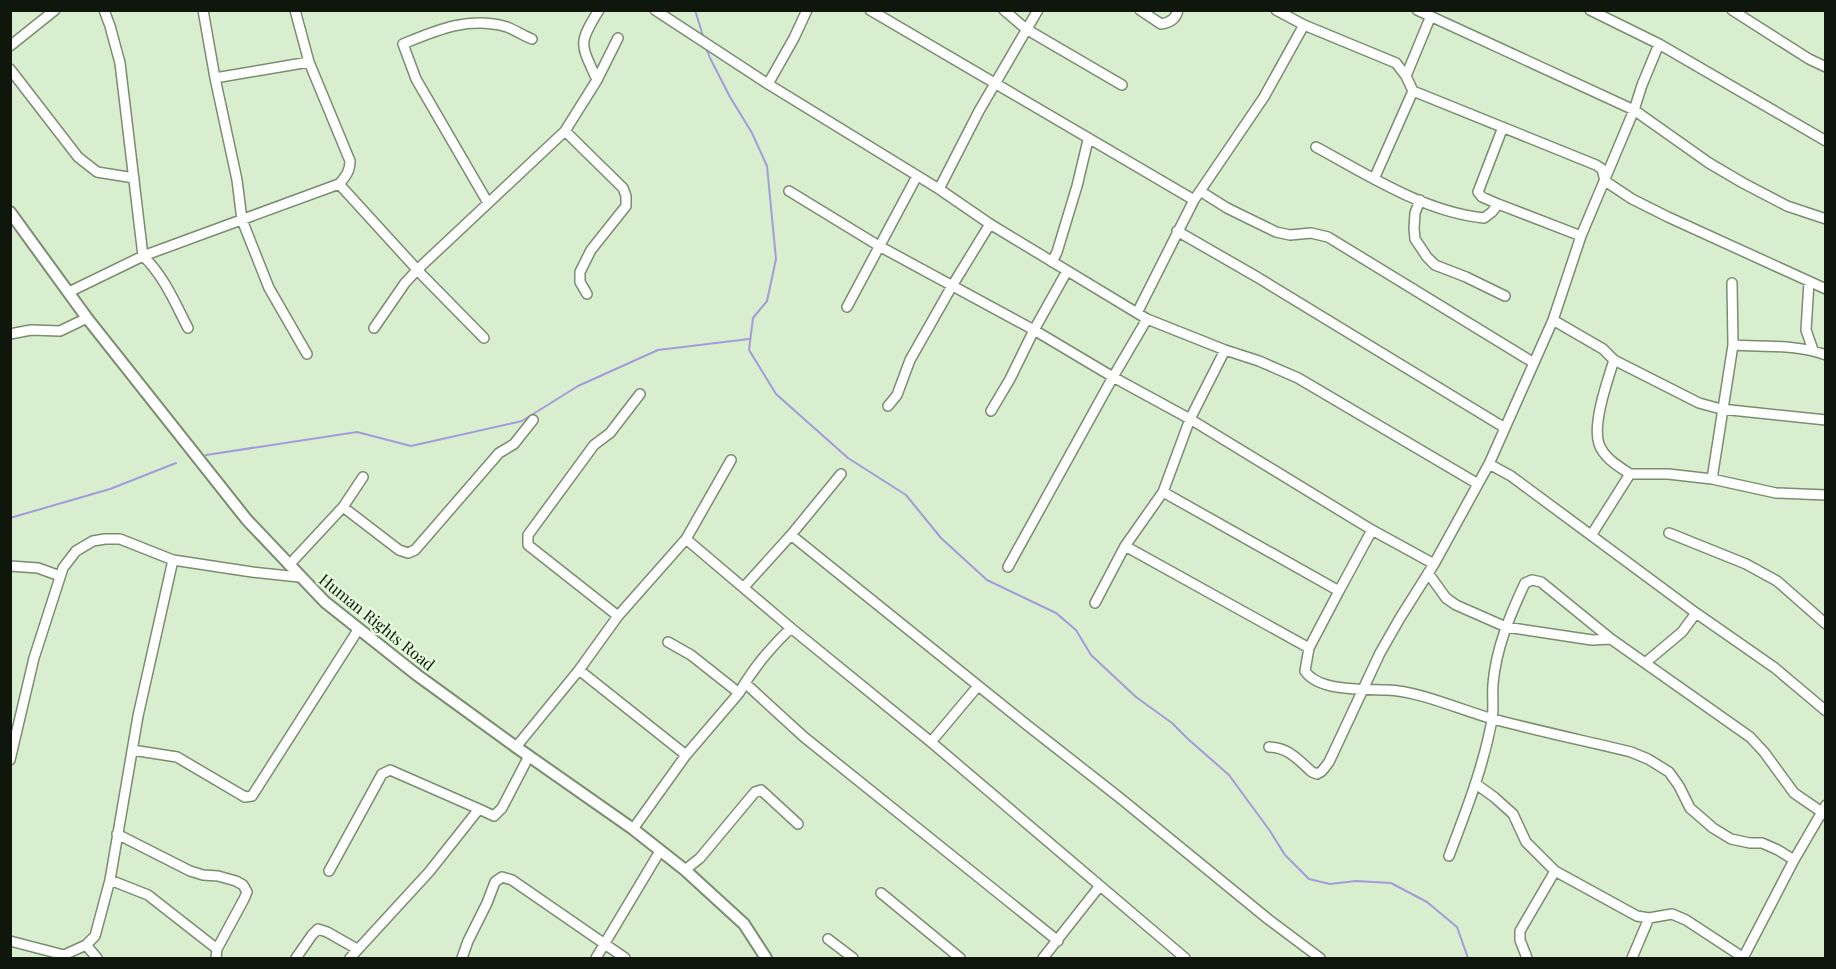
<svg xmlns="http://www.w3.org/2000/svg" width="1836" height="969" viewBox="0 0 1836 969" font-family="'Playfair Display',serif">
<rect width="100%" height="100%" fill="#d8eece"/>
<g fill="none" stroke-linecap="round" stroke-linejoin="round">
<path stroke="#a59bda" stroke-width="2" d="M695 10 703 36
M706 48 710 58 730 97 752 133 767 166 776 259 767 301 753 318 749 350 776 394 848 458 906 495 941 538 987 580 1056 613 1076 630 1091 655 1136 697 1172 723 1188 739 1229 775 1270 831 1285 855 1309 879 1330 884 1356 881 1391 883 1427 902 1457 927 1468 958
M206 455 357 432 411 446 522 421 578 386 658 350 749 339
M10 518 110 489 176 463"/>
<defs>
<path id="minor" d="M104 10 110 26 120 63 143 256C164 276 175 303 188 328
M203 10 215 78 237 180 242 220 269 288 307 354
M655 10 768 84 939 189 990 224 1147 319 1225 350 1259 361 1298 378 1478 484
M870 10 1194 200
M1004 10 1026 29 1122 85
M1140 10 1161 24C1169 23 1176 19 1178 10
M1276 10 1304 25 1396 63 1406 76 1413 91 1596 165 1602 169 1605 181 1632 199 1668 217 1826 289
M1417 10 1634 110 1709 163 1743 183 1787 206 1826 219
M1590 10 1659 44 1826 141
M1732 10 1809 59 1826 67
M10 46 55 10
M10 69 78 157 97 172 134 178
M1406 76 1430 18
M215 78 309 62
M597 80C581 44 577 45 599 10
M768 84 794 38 807 10
M1503 127 1478 192 1482 197 1498 204 1581 236
M565 131 623 188 626 196V206L591 250 580 272V282L587 294
M1316 147C1368 175 1424 212 1484 218L1492 212 1498 204
M1374 179 1413 91
M339 184 423 276 484 338
M939 189 979 111 1038 10
M789 191 879 246 1034 330 1113 377 1190 419 1372 530 1434 564
M1200 191 1227 208 1276 232 1290 235 1311 233 1328 237 1534 363
M1420 200 1415 213 1414 228 1415 239 1427 257 1435 265 1466 277 1505 296
M488 203 416 79 403 44C437 30 468 16 507 27 515 30 524 36 532 39
M1177 231 1257 277 1505 428
M1052 262 1057 252 1077 186 1088 140
M1809 282 1806 330 1813 350
M69 292 143 256 339 184C346 176 350 171 350 161L309 62 295 10
M847 307 917 176
M1137 313 1194 200 1264 97 1304 25
M1553 320 1603 349 1614 360 1699 403 1721 409 1826 420
M374 328 405 283 418 269 565 131 597 80 618 38
M10 334 31 330 60 331 87 318
M1733 345C1763 347 1797 344 1826 355
M1614 360C1608 379 1592 424 1599 444 1604 458 1618 466 1630 474
M888 406 897 395 910 360 952 286 990 224
M991 411 1010 379 1034 330 1067 271
M1489 464 1511 476 1696 613 1775 668 1826 711
M1712 479 1733 345 1732 283
M1163 492 1339 591 1372 530
M343 507 399 550 408 553 415 550 499 453 514 444 533 420
M1669 533 1746 564 1777 581 1826 624
M1592 534 1630 474H1668L1712 479 1776 493 1826 495
M791 535 1027 725 1120 798 1268 919 1320 958
M686 539 791 628 931 742 1185 958
M1125 546 1309 648 1339 591
M289 565 343 507 363 477
M10 566 38 568 60 576
M1008 567 1113 377 1147 319
M1428 573 1446 598 1456 605 1506 627 1592 640 1611 639
M744 587 791 535 841 474
M1095 603 1125 546 1163 492 1190 419 1225 350
M618 616 528 545V535L594 445 610 433 640 394
M668 642 691 655 739 693
M1309 648 1305 671C1319 692 1364 689 1387 690 1419 691 1461 710 1493 719 1539 731 1585 741 1631 752L1648 759 1669 772 1679 786 1690 808 1713 828 1731 839 1750 843H1762L1778 850 1794 860
M1645 663 1682 632 1696 613
M579 670 686 755
M745 683 804 737 1058 941
M931 742 978 686
M516 747 579 670 618 616 686 539 731 460
M1269 747C1290 748 1298 760 1312 772L1317 774 1322 771 1329 762 1380 653 1400 618 1434 564 1489 464 1553 320 1581 236 1634 110 1642 85 1659 44
M132 750 177 757 245 797 252 796 358 630
M10 760 34 658 63 568 76 551 93 541 105 539H120L173 560 252 572 299 577
M1476 784 1494 797 1513 814 1526 842 1555 871 1637 916 1649 918 1672 914 1686 920 1744 958
M633 829 686 755 739 693C752 670 771 647 791 628
M117 834 190 871 203 875 218 876 236 881 243 885 247 892 244 899 217 949
M1449 856C1466 811 1483 768 1492 720 1494 709 1492 696 1493 684 1496 648 1510 615 1525 583L1532 580 1541 582 1611 639 1750 737 1764 752 1794 793 1826 815
M685 870 700 858 755 792 761 790 798 824
M329 871 382 774 390 770 479 809
M110 880 148 895 217 949 216 958
M881 893 960 958
M828 939 853 958
M10 941 64 955 86 945 95 936 110 880 138 716 173 560
M86 945 97 958
M296 958 312 935 318 929 327 932 357 949
M350 958 429 872 479 809 494 816 502 808 529 756
M462 958 468 941 487 903 495 882 502 877 512 880 625 958
M596 958 660 851
M1043 958 1099 887
M1527 958 1520 940V931L1555 871
M1632 958 1649 918
M1743 958 1794 860 1826 805"/>
<path id="tertiary" d="M10 212 87 318 247 520 325 602 417 675 516 747 633 829 685 870 744 924 766 958"/>
</defs>
<use href="#minor" stroke="#798d70" stroke-width="12"/>
<use href="#tertiary" stroke="#798d70" stroke-width="14"/>
<use href="#minor" stroke="#fff" stroke-width="9"/>
<use href="#tertiary" stroke="#fff" stroke-width="10"/>
</g>
<g text-anchor="middle" stroke-width="5" stroke-linejoin="round" paint-order="stroke">
<g font-size="16" fill="#0f160b" stroke="#e5fbdb">
<text transform="translate(377 622) rotate(39)" y="6">Human Rights Road</text>
</g>
</g>
<rect width="1836" height="969" fill="none" stroke="#0f160b" stroke-width="24"/>
</svg>
